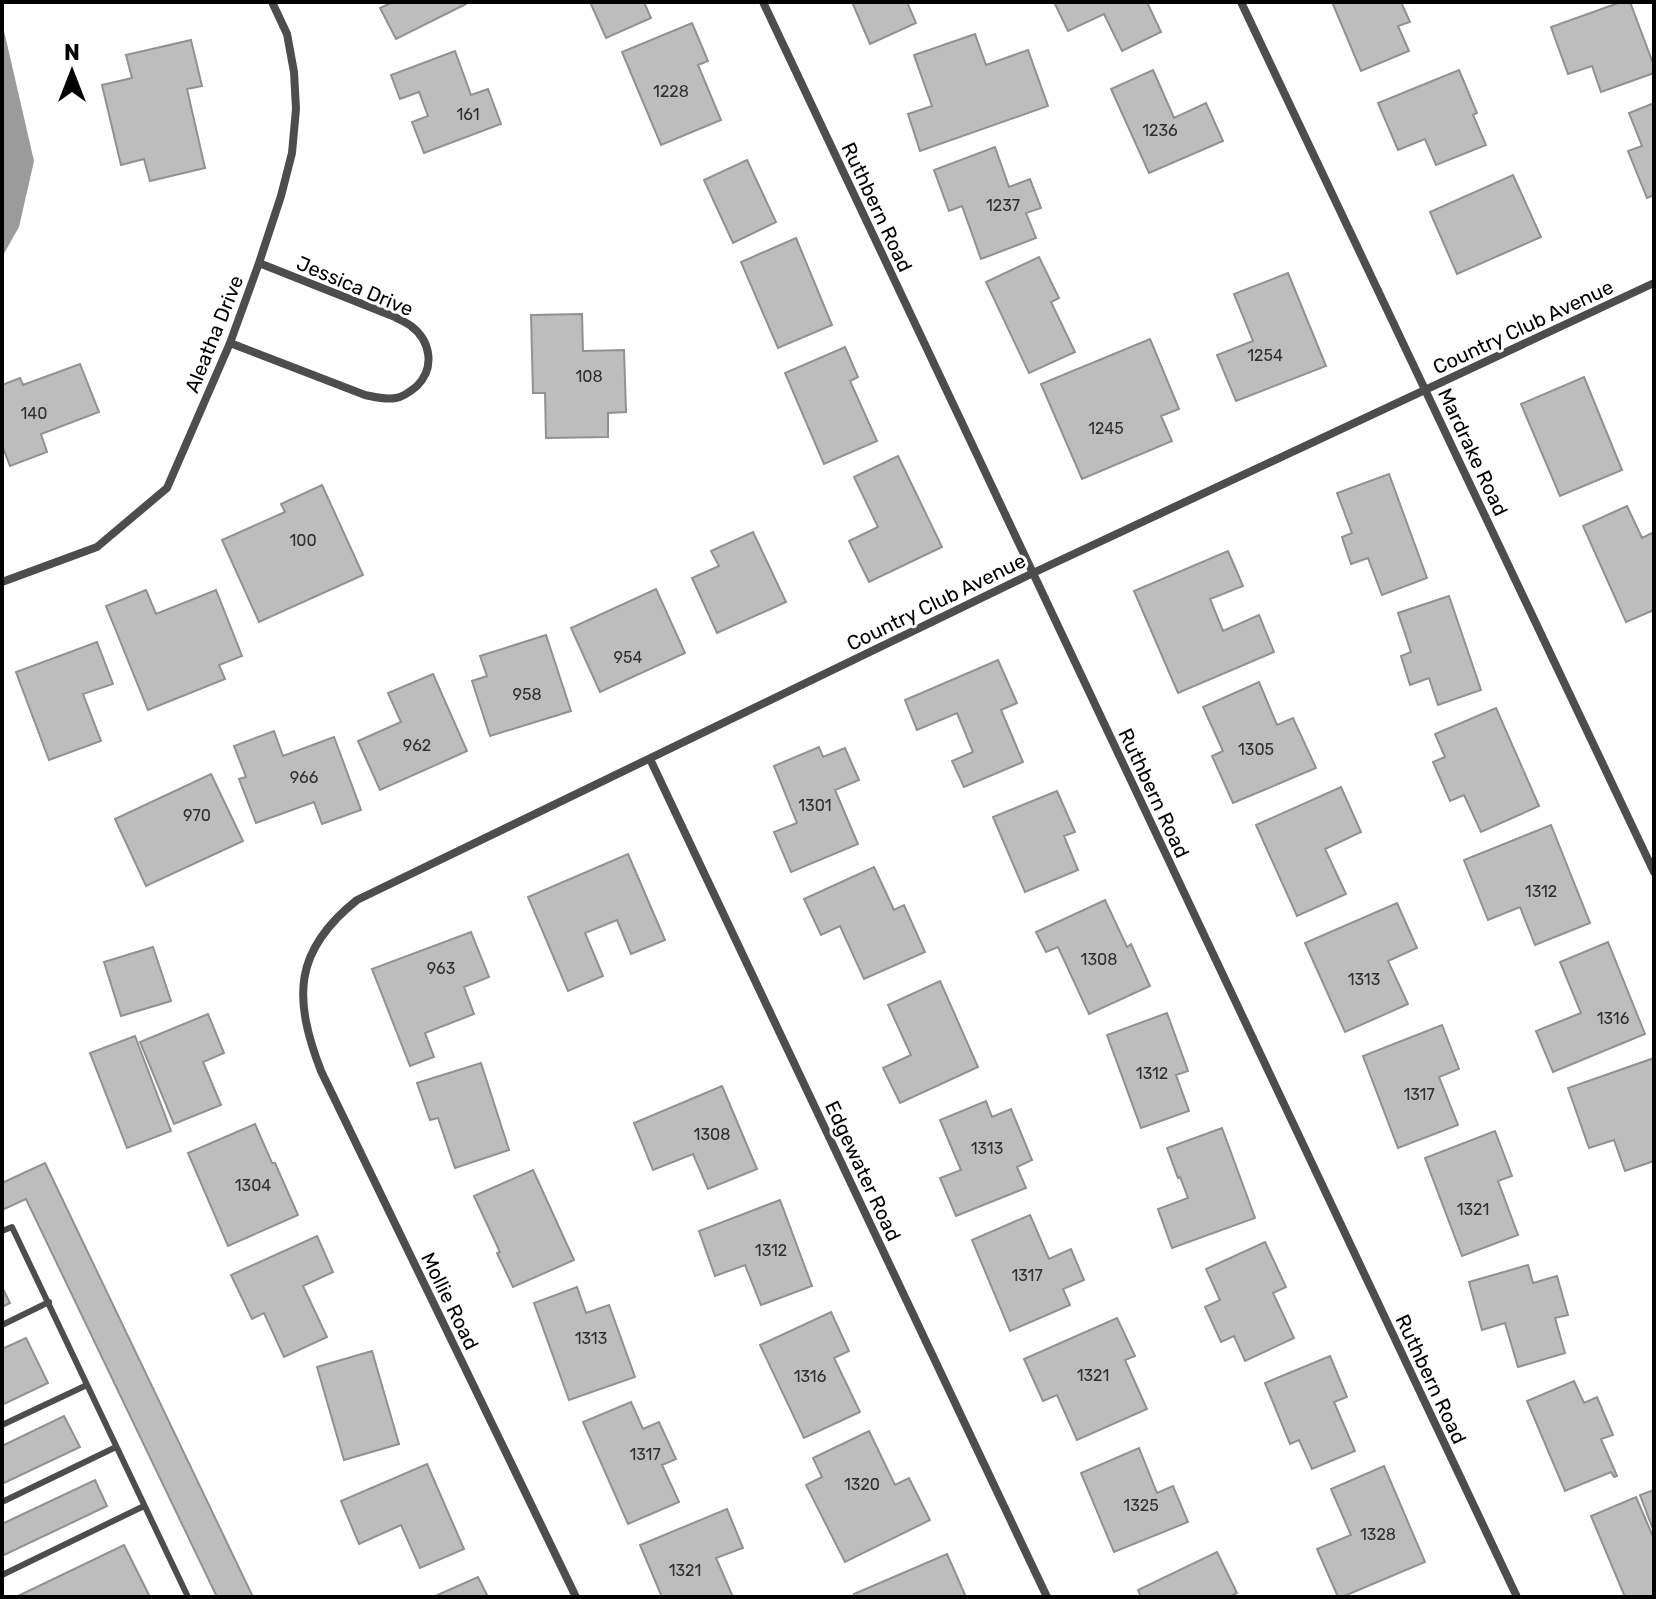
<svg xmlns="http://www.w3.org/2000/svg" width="1656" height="1599" viewBox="0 0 1656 1599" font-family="Rubik,sans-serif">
<rect width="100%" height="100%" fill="#fff"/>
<path fill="#9b9b9b" d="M2 22 34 161 19 227 2 257Z"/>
<path fill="#bdbdbd" stroke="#919191" stroke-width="2" d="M393 2H465L466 4 396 39 380 8Z
M590 2H644L651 18 606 38Z
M852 2H907L916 23 870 44Z
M1054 2H1147L1161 32 1122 51 1104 14 1068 31Z
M1332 2H1401L1410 22 1398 26 1409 51 1361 71Z
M1621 2H1630L1654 66V73L1601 92 1592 66 1568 74 1551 27Z
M692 23 708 61 698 65 721 120 661 145 622 52Z
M975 34 986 65 1028 50 1048 106 920 151 908 114 932 106 914 55Z
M191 40 202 86 187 89 205 168 150 181 144 159 121 165 102 85 132 78 126 55Z
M455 51 471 95 488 89 501 124 424 153 412 122 428 116 419 92 400 99 391 75Z
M1153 70 1174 118 1206 103 1223 141 1149 173 1111 89Z
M1459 70 1477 113 1473 115 1486 145 1436 165 1425 139 1398 150 1378 103Z
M1654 103V195L1647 198 1628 151 1642 146 1629 113Z
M995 147 1009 187 1030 179 1041 208 1026 213 1036 238 981 259 962 206 949 211 934 170Z
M747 160 776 222 733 243 704 180Z
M1513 175 1541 237 1457 274 1430 212Z
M796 238 832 325 778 348 741 262Z
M1039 257 1059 298 1051 302 1075 352 1029 373 986 282Z
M1288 273 1326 366 1236 401 1217 355 1253 341 1234 294Z
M582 314 583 351 624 350 626 412 608 413V437L546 438 545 393H533L531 315Z
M1150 339 1179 409 1161 416 1172 441 1082 479 1041 384Z
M845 347 858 377 850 381 877 441 824 464 785 373Z
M80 364 99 412 41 434 47 452 10 466 2 445V385L20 378 23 385Z
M1584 377 1622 470 1560 496 1521 404Z
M898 456 942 547 869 582 849 541 878 527 854 477Z
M1389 474 1427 578 1382 595 1368 558 1351 564 1342 537 1352 533 1337 493Z
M322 485 363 575 259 622 222 540 285 512 281 504Z
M1627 506 1642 538 1654 532V610L1626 622 1583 526Z
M753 532 786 602 717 633 692 578 719 566 711 551Z
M1228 551 1243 586 1210 599 1223 631 1259 615 1274 652 1178 693 1134 591Z
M656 589 685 653 600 692 571 628Z
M146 590 156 614 216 590 242 656 219 665 225 679 148 710 106 606Z
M1449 596 1481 690 1438 705 1429 678 1410 685 1401 656 1411 652 1398 613Z
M546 635 571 711 490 736 472 681 487 676 480 656Z
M97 642 113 684 83 694 101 741 49 760 16 672Z
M998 660 1017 703 1001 710 1023 762 964 787 952 761 973 752 957 713 917 730 905 700Z
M433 674 467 751 380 790 358 741 401 722 388 693Z
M1259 682 1277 725 1293 718 1316 768 1233 803 1212 756 1223 751 1203 707Z
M1496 708 1539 806 1481 832 1464 795 1450 801 1433 762 1445 757 1435 734Z
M274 731 283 756 334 737 361 810 322 824 314 802 256 823 239 779 246 777 234 746Z
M819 747 823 757 845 748 859 780 835 790 858 844 791 872 774 832 797 823 774 766Z
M211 774 243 841 146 886 115 819Z
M1341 787 1361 832 1325 849 1346 894 1297 916 1256 825Z
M1057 791 1075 832 1064 836 1078 870 1025 892 993 817Z
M1551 825 1590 923 1535 945 1520 907 1488 920 1464 860Z
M628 854 665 940 631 954 617 920 585 933 603 976 568 991 528 897Z
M874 867 894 910 904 905 925 952 864 979 840 926 821 935 804 899Z
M1105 900 1127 947 1131 944 1150 986 1089 1014 1058 947 1046 952 1036 932Z
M1397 903 1417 948 1388 961 1408 1004 1345 1032 1305 943Z
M471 932 489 977 464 987 474 1014 425 1033 434 1057 410 1066 372 969Z
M1608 942 1645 1034 1553 1072 1536 1031 1581 1013 1560 962Z
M153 947 171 1001 121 1016 104 962Z
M940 981 978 1067 900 1103 883 1068 911 1055 888 1005Z
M1167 1013 1188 1071 1176 1075 1189 1111 1141 1128 1107 1035Z
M208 1014 224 1053 203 1062 221 1105 174 1124 140 1042Z
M1442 1025 1459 1069 1439 1077 1458 1125 1398 1148 1363 1056Z
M135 1036 171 1131 127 1148 90 1053Z
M1654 1058V1161L1625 1171 1614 1140 1589 1148 1568 1088Z
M481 1063 509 1150 455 1168 438 1118 430 1120 417 1083Z
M722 1086 757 1169 708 1189 693 1154 653 1170 634 1123Z
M986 1101 992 1117 1011 1109 1032 1160 1017 1167 1026 1188 956 1216 940 1178 961 1170 940 1120Z
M255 1124 272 1163H275L298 1215 228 1246 188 1153Z
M1222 1128 1255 1218 1172 1248 1158 1209 1188 1198 1180 1177 1178 1178 1167 1148Z
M1495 1131 1512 1176 1498 1181 1518 1235 1462 1256 1425 1158Z
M45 1163 253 1597H217L26 1199 2 1210V1183Z
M533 1170 574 1260 513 1287 497 1253 500 1252 474 1196Z
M780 1200 812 1286 761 1305 745 1265 715 1276 699 1231Z
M1030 1215 1049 1259 1071 1249 1084 1280 1063 1289 1070 1305 1010 1331 972 1240Z
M317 1236 333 1272 303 1286 327 1337 284 1357 264 1313 252 1319 231 1275Z
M1265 1242 1286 1287 1273 1293 1294 1338 1245 1361 1234 1336 1221 1342 1205 1307 1220 1300 1206 1269Z
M1528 1265 1533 1283 1557 1276 1568 1315 1555 1318 1565 1353 1518 1367 1505 1323 1482 1330 1469 1282Z
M2 1287 10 1303 2 1307Z
M577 1287 586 1313 609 1305 635 1377 569 1400 534 1303Z
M831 1312 849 1351 834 1358 860 1412 804 1438 760 1345Z
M1117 1318 1135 1356 1125 1360 1147 1409 1077 1440 1057 1395 1043 1401 1024 1359Z
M26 1338 48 1383 2 1405V1349Z
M372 1351 399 1444 344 1460 317 1367Z
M1330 1356 1347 1397 1334 1402 1355 1451 1312 1469 1299 1440 1290 1444 1265 1383Z
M1574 1381 1584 1403 1597 1397 1613 1435 1601 1439 1617 1476 1614 1477 1611 1472 1565 1491 1527 1401Z
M631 1402 643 1429 659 1422 676 1459 662 1465 679 1502 628 1524 583 1422Z
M64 1416 80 1447 2 1484V1446Z
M869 1431 895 1485 909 1478 930 1520 845 1562 806 1485 822 1477 813 1458Z
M1139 1448 1157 1493 1173 1486 1188 1522 1114 1552 1081 1473Z
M427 1464 464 1549 420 1568 401 1525 359 1544 341 1501Z
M1384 1466 1425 1562 1342 1597H1338L1317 1549 1351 1535 1331 1489Z
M95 1480 107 1506 2 1556V1524Z
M1654 1490V1532L1640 1495Z
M1636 1497 1654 1539V1597H1625L1591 1516Z
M727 1509 743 1548 716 1558 733 1597H662L640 1545Z
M124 1545 150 1597H16Z
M1217 1552 1237 1593 1229 1597H1141L1138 1590Z
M947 1554 966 1597H856L854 1594Z
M478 1577 488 1597H433Z"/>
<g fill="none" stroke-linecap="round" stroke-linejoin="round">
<path stroke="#4d4d4d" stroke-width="6" d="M2 1231 12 1227 188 1597
M2 1325 49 1302
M2 1425 87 1385
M2 1502 116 1447
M2 1575 144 1506"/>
<path stroke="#4d4d4d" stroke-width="8" d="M763 2 1517 1597
M1241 2 1654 872
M230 343 365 395C375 397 385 400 396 398 403 397 411 391 417 386 435 368 431 341 411 326 406 322 400 320 395 317L259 263
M2 582 97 547 167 488 230 343 259 263 281 196 292 153 296 109 294 72 287 34 272 2
M650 759 1047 1597
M576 1597 321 1071C293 998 293 951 357 900L1033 573 1654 283"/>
</g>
<g text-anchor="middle" stroke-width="6" stroke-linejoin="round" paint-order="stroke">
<g font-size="16" fill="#2f2f2f">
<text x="671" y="97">1228</text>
<text x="468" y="120">161</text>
<text x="1160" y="136">1236</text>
<text x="1003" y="211">1237</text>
<text x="1265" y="361">1254</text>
<text x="589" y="382">108</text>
<text x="34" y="419">140</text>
<text x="1106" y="434">1245</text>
<text x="303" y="546">100</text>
<text x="628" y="663">954</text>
<text x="527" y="700">958</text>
<text x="417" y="751">962</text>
<text x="1256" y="755">1305</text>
<text x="304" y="783">966</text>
<text x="815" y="811">1301</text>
<text x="197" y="821">970</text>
<text x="1541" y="897">1312</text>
<text x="1099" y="965">1308</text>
<text x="441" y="974">963</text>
<text x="1364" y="985">1313</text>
<text x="1613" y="1024">1316</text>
<text x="1152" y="1079">1312</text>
<text x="1419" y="1100">1317</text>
<text x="712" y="1140">1308</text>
<text x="987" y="1154">1313</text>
<text x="253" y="1191">1304</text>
<text x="1473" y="1215">1321</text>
<text x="771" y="1256">1312</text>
<text x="1027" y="1281">1317</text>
<text x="591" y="1344">1313</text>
<text x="1093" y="1381">1321</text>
<text x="810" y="1382">1316</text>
<text x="645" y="1460">1317</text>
<text x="862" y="1490">1320</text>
<text x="1141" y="1511">1325</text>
<text x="1378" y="1540">1328</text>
<text x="685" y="1576">1321</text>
</g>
<g font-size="20" fill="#000" stroke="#fff">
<text transform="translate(877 207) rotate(65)" y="7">Ruthbern Road</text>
<text transform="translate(355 286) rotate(23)" y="7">Jessica Drive</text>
<text transform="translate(1523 327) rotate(-25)" y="7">Country Club Avenue</text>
<text transform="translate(214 334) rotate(-68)" y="7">Aleatha Drive</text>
<text transform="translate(1473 452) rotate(65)" y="7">Mardrake Road</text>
<text transform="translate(936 602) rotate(-26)" y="7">Country Club Avenue</text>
<text transform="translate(1154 793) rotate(65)" y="7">Ruthbern Road</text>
<text transform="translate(863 1171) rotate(65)" y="7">Edgewater Road</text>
<text transform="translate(450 1301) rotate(64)" y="7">Mollie Road</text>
<text transform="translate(1431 1379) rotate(65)" y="7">Ruthbern Road</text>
</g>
</g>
<rect width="1656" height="1599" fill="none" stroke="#000000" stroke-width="8"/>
<g transform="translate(72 72)" stroke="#ffffff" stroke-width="6" paint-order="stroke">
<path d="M0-6L14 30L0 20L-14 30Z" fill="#000000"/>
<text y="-12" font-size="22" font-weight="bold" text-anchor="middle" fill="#000000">N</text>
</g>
</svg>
